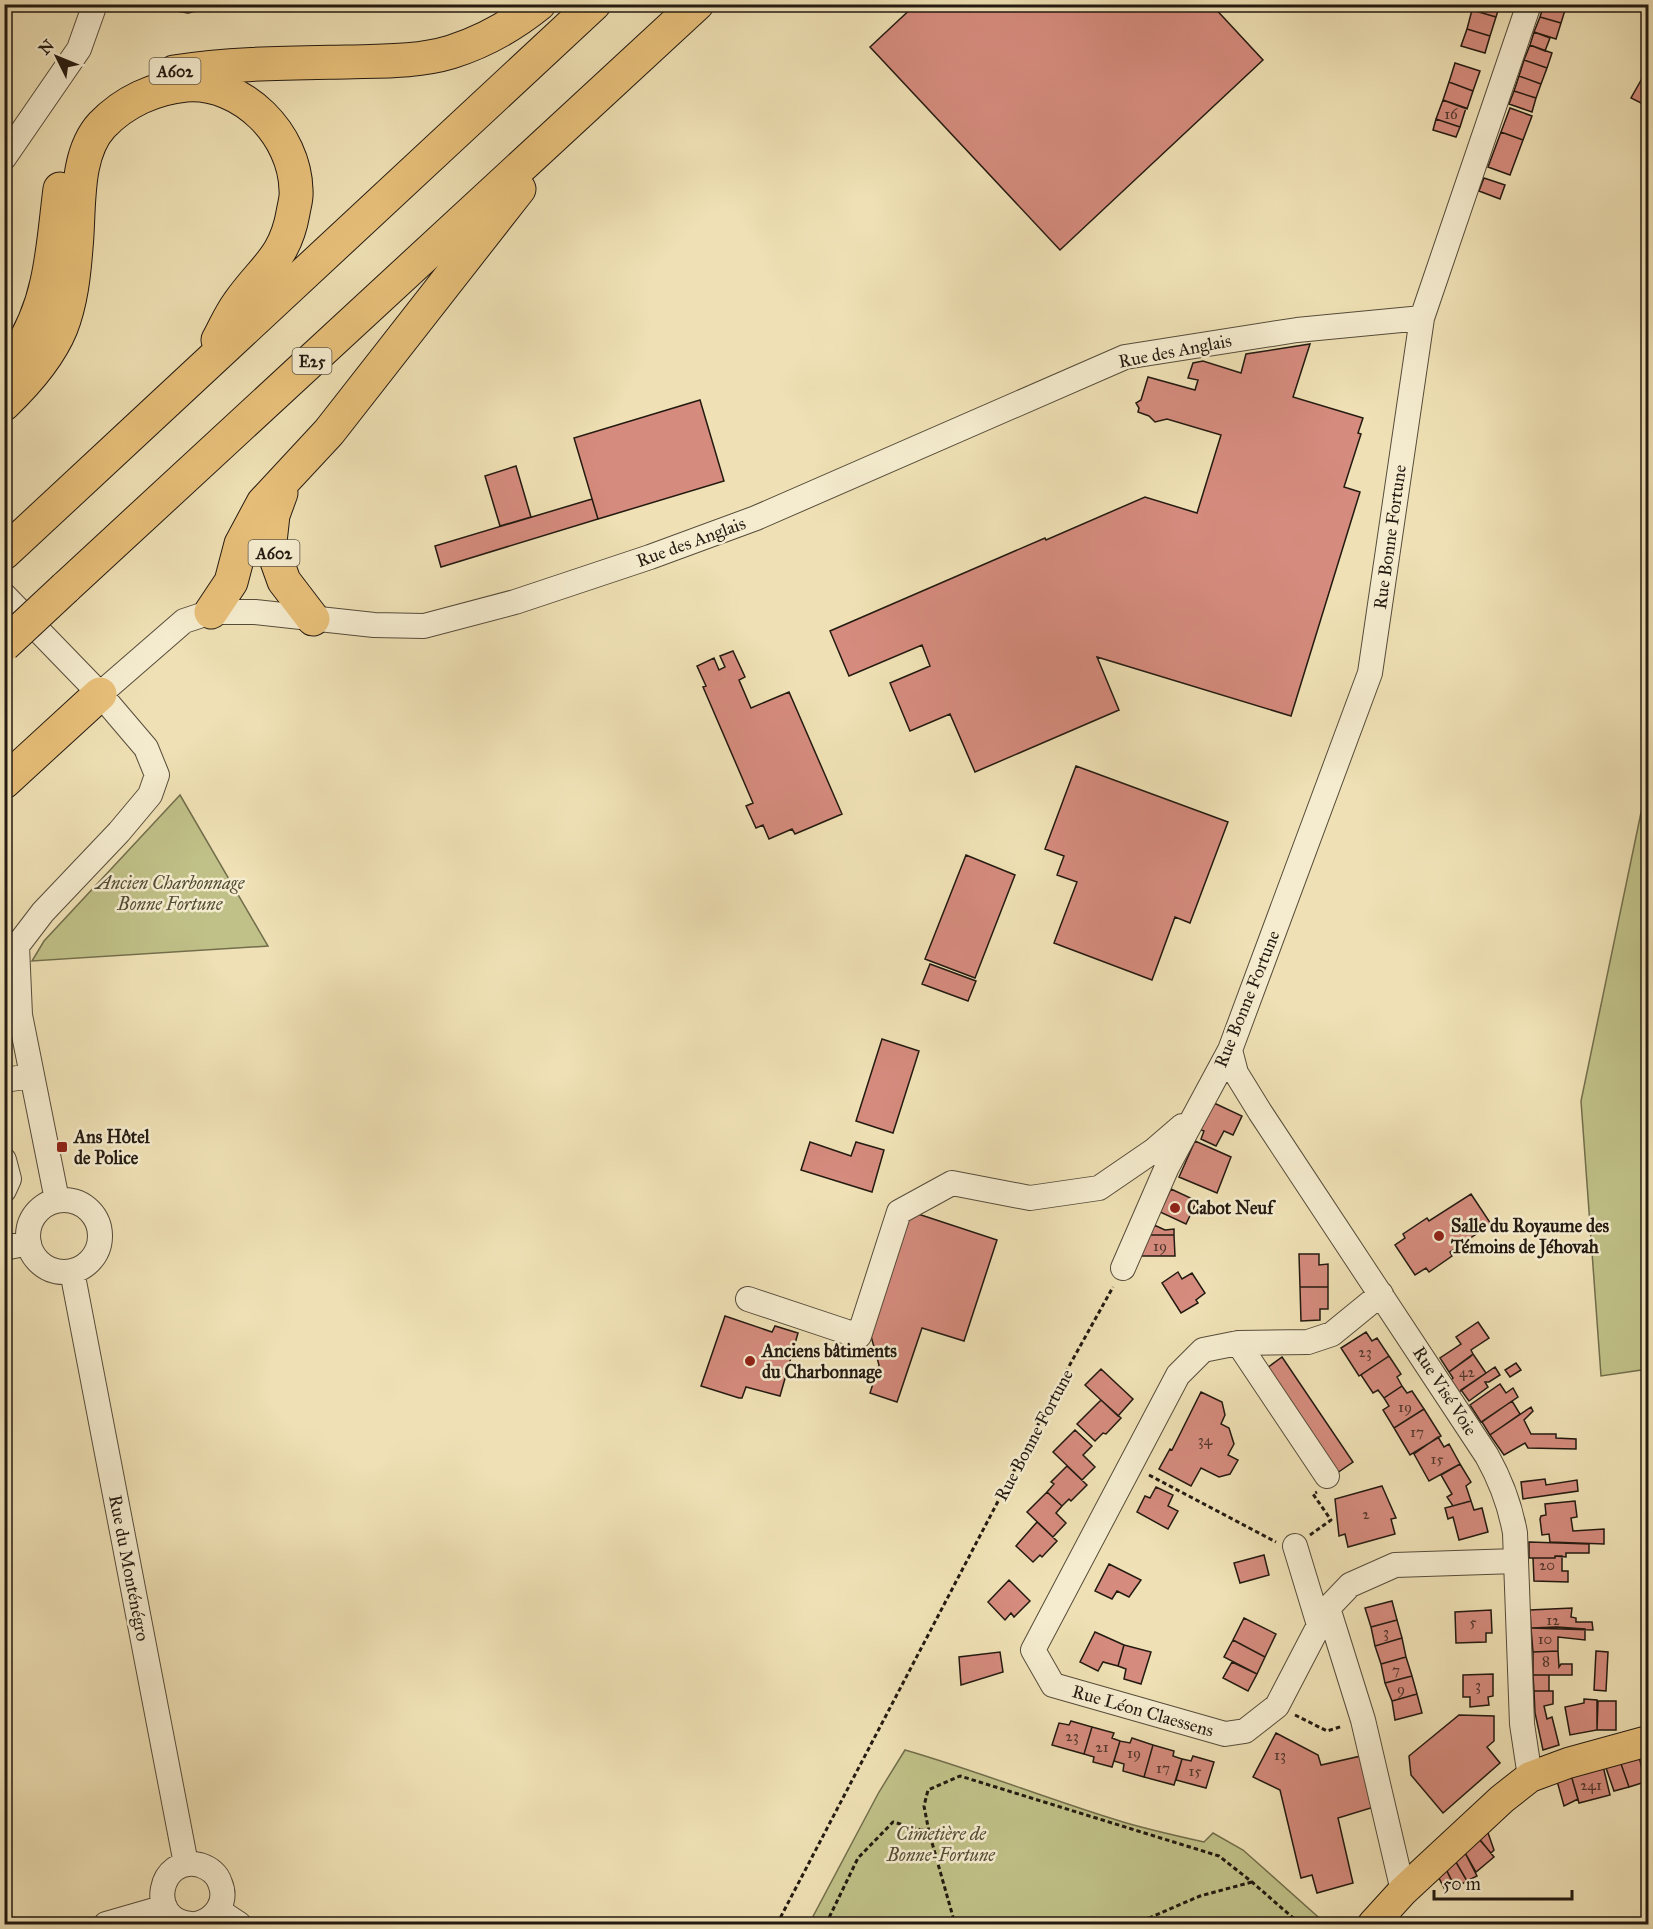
<svg xmlns="http://www.w3.org/2000/svg" width="1653" height="1929" viewBox="0 0 1653 1929" font-family="'IM FELL Great Primer',serif">
<rect width="100%" height="100%" fill="#efe1b5"/>
<filter id="stains"><feTurbulence type="fractalNoise" baseFrequency=".00333" numOctaves="4"/><feColorMatrix values="0 0 0 0 .2 0 0 0 0 .09 0 0 0 0 .02 0 0 0 .5 -.17"/></filter>
<radialGradient id="worn" r=".72"><stop offset=".6" stop-color="#630" stop-opacity="0"/><stop offset="1" stop-color="#630" stop-opacity=".3"/></radialGradient>
<path fill="#c0c188" stroke="#726e4c" stroke-width="1.5" d="M1648 779V1369L1601 1376 1581 1101Z
M180 795 268 946 32 961 44 941Z
M905 1750C978 1771 1050 1800 1123 1822 1150 1830 1177 1836 1204 1842L1213 1833 1243 1850 1326 1924H809L879 1792Z"/>
<path fill="#d58b7d" stroke="#231a11" stroke-width="1.5" d="M135 4H226L188 13Z
M916 4H1211L1263 60 1060 250 870 47Z
M1474 4H1500L1496 17 1472 10Z
M1544 4H1560L1566 7 1561 23 1540 17Z
M1472 10 1496 17 1490 36 1467 29Z
M1540 17 1561 23 1556 39 1534 32Z
M1467 29 1490 36 1485 53 1461 46Z
M1534 32 1550 38 1545 51 1530 45Z
M1530 45 1552 53 1547 68 1524 60Z
M1524 60 1547 68 1541 84 1519 76Z
M1455 63 1480 71 1473 91 1449 82Z
M1648 68V98L1645 105 1631 98Z
M1519 76 1541 84 1536 98 1514 91Z
M1449 82 1473 91 1467 109 1443 100Z
M1514 91 1536 98 1532 112 1509 104Z
M1443 100 1466 108 1460 127 1436 119Z
M1510 108 1532 116 1523 140 1501 132Z
M1436 119 1460 127 1456 137 1433 130Z
M1501 132 1523 140 1510 175 1488 167Z
M1484 178 1505 185 1500 199 1479 191Z
M1310 344 1293 397 1363 418 1358 433 1361 434 1344 487 1360 492 1291 716 1097 657 1119 710 975 772 950 714 910 731 890 683 930 666 922 645 849 676 830 631 1045 538 1046 540 1145 497 1197 513 1221 435 1167 419 1155 422 1149 416 1138 412 1139 408 1136 403 1141 400 1148 377 1195 390 1198 380 1188 378 1193 363 1203 361 1241 373 1246 354Z
M700 400 724 481 598 519 574 438Z
M516 466 531 517 500 526 485 476Z
M592 499 598 519 441 567 435 546Z
M733 651 745 677 739 680 751 708 789 692 842 814 795 834 792 829 769 839 763 825 756 828 746 806 753 803 703 687 706 686 697 666 714 658 719 670 725 667 720 656Z
M1076 766 1228 822 1190 923 1175 917 1152 980 1054 943 1077 882 1057 875 1064 856 1045 849Z
M966 855 1015 875 975 978 925 959Z
M930 964 976 981 968 1001 922 984Z
M882 1039 919 1051 893 1133 856 1121Z
M1214 1103 1242 1116 1233 1135 1224 1131 1216 1146 1201 1139 1204 1131 1198 1129Z
M1195 1141 1231 1157 1217 1193 1179 1177Z
M810 1142 851 1156 856 1142 884 1150 872 1192 801 1170Z
M1171 1189 1197 1201 1186 1224 1160 1212Z
M1471 1194 1491 1224 1450 1252 1452 1256 1429 1272 1426 1268 1415 1275 1395 1245 1405 1238 1403 1234 1427 1218 1429 1221Z
M912 1212 997 1240 964 1341 922 1328 897 1402 870 1393 879 1365 869 1329Z
M1154 1225 1165 1230 1174 1229V1235H1150Z
M1150 1235H1174L1175 1256H1141Z
M1299 1254H1319V1265L1328 1264V1287H1300Z
M1178 1272 1182 1279 1192 1273 1205 1293 1196 1300 1198 1303 1181 1313 1162 1283Z
M1300 1287H1328V1309H1320V1320L1301 1321Z
M725 1316 772 1332 775 1326 798 1333 780 1396 746 1387 742 1398H739L701 1386Z
M1478 1322 1489 1338 1471 1350 1473 1354 1470 1357 1449 1372 1440 1358 1461 1344 1456 1337Z
M1366 1332 1372 1341 1377 1338 1389 1356 1359 1376 1341 1348Z
M1473 1354 1486 1373 1459 1392 1451 1380 1453 1378 1449 1372Z
M1389 1356 1401 1374 1397 1377 1402 1386 1384 1398 1378 1390 1373 1393 1361 1375Z
M1282 1357 1353 1462 1337 1473 1267 1368Z
M1516 1363 1521 1370 1510 1377 1505 1370Z
M1495 1367 1500 1375 1489 1382H1485L1488 1387 1469 1401 1461 1390Z
M1101 1369 1133 1399 1118 1416 1085 1385Z
M1500 1384 1506 1393 1513 1388 1518 1397 1481 1422 1470 1405Z
M1402 1386 1407 1393 1412 1391 1424 1409 1394 1428 1383 1410 1389 1406 1384 1398Z
M1201 1392 1222 1402 1225 1415 1221 1424 1229 1428 1234 1444 1228 1455 1238 1460 1230 1474 1219 1477 1201 1468 1191 1486 1159 1469 1170 1449 1172 1450Z
M1101 1400 1121 1418 1106 1434 1103 1433 1095 1441 1077 1424Z
M1512 1401 1520 1414 1490 1435 1482 1422Z
M1531 1407 1533 1411 1524 1420 1531 1434H1556V1438L1576 1439V1449L1528 1448 1525 1443 1504 1455 1490 1435Z
M1424 1409 1441 1436 1410 1455 1394 1428Z
M1075 1430 1092 1446 1083 1455 1095 1467 1082 1480 1053 1452Z
M1438 1437 1444 1447 1449 1444 1460 1464 1429 1481 1414 1454Z
M1460 1464 1471 1482 1466 1486 1471 1501 1453 1506 1447 1497 1452 1494 1441 1475Z
M1067 1466 1087 1485 1071 1501 1069 1499 1062 1506 1047 1492 1054 1484 1051 1482Z
M1545 1479 1546 1485 1577 1480 1578 1491 1523 1499 1521 1482Z
M1382 1486 1396 1518 1391 1519 1395 1534 1348 1547 1345 1534 1339 1536 1335 1499Z
M1156 1487 1173 1495 1168 1506 1178 1511 1168 1529 1137 1512 1145 1496 1150 1498Z
M1047 1492 1062 1506 1056 1513 1066 1523 1053 1537 1027 1512Z
M1471 1501 1474 1510 1482 1508 1488 1532 1459 1540 1453 1517 1448 1519 1445 1508Z
M1575 1501 1577 1517 1571 1518 1573 1531 1604 1529V1544L1550 1542 1549 1534 1542 1535 1540 1519 1541 1516 1546 1515 1545 1504Z
M1037 1522 1057 1541 1042 1557 1040 1555 1033 1562 1016 1546Z
M1529 1542 1589 1544V1553H1566V1557L1555 1556V1558H1529Z
M1264 1555 1269 1575 1240 1583 1234 1563Z
M1555 1556H1562V1571H1568V1582L1534 1581 1533 1558H1555Z
M1109 1564 1141 1580 1129 1597 1117 1591 1112 1599 1095 1591Z
M1009 1580 1030 1601 1014 1617 1011 1613 1005 1620 988 1602Z
M1392 1601 1397 1620 1371 1627 1365 1608Z
M1572 1608 1571 1617 1576 1618V1622H1592L1593 1630 1531 1628 1530 1610Z
M1491 1610 1492 1633H1486V1642L1456 1643 1455 1612Z
M1244 1618 1276 1634 1265 1657 1233 1640Z
M1397 1620 1402 1638 1375 1646 1371 1627Z
M1557 1627 1585 1629V1640L1558 1637V1651L1533 1652 1531 1628Z
M1095 1632 1124 1645 1118 1666 1103 1662 1098 1671 1080 1662Z
M1402 1638 1406 1657 1381 1664 1375 1646Z
M1233 1640 1265 1657 1257 1674 1224 1657Z
M1124 1645 1151 1652 1141 1684 1124 1679 1126 1669 1118 1666Z
M1558 1651 1559 1667 1561 1664H1572V1675H1533V1652Z
M1596 1651 1608 1652 1606 1691 1594 1690Z
M1000 1652 1003 1672 961 1685 959 1657Z
M1406 1657 1412 1676 1385 1683 1381 1664Z
M1232 1662 1257 1674 1248 1691 1223 1678Z
M1493 1674V1696L1488 1697 1489 1705 1470 1707V1697H1463V1675Z
M1533 1675H1549V1691H1534Z
M1412 1676 1417 1694 1392 1701 1385 1683Z
M1643 1685H1648V1715Z
M1534 1691H1553V1704L1544 1706 1547 1719 1552 1717 1559 1745 1543 1750 1535 1713Z
M1417 1694 1422 1713 1395 1720 1392 1701Z
M1584 1699 1597 1700V1730L1570 1735 1565 1707 1584 1703Z
M1598 1701H1616V1730H1597Z
M1459 1715 1494 1716V1741L1487 1747 1500 1763 1443 1813 1411 1775 1409 1756Z
M1071 1721 1092 1727 1084 1754 1052 1745 1059 1723 1069 1725Z
M1092 1727 1114 1733 1112 1738 1120 1741 1112 1767 1093 1762 1094 1757 1084 1754Z
M1276 1733 1318 1755 1321 1765 1361 1756 1374 1807 1338 1818 1353 1883 1317 1893 1312 1875 1301 1878 1280 1790 1253 1777Z
M1132 1738 1153 1745 1144 1777 1123 1771 1124 1764 1114 1761 1120 1741 1130 1743Z
M1153 1745 1174 1751 1173 1756 1182 1759 1174 1785 1144 1777Z
M1193 1756 1214 1762 1206 1788 1176 1780 1182 1759 1191 1761Z
M1639 1756 1645 1782 1629 1787 1620 1761Z
M1620 1761 1629 1787 1614 1791 1605 1765Z
M1603 1766 1610 1795 1579 1803 1571 1775Z
M1571 1775 1578 1799 1564 1806 1557 1781Z
M1487 1830 1494 1850 1491 1853 1478 1838Z
M1477 1836 1494 1857 1476 1872 1463 1849Z
M1463 1849 1477 1876 1467 1881 1453 1857Z
M1453 1857 1467 1881 1455 1888 1444 1865Z
M1444 1865 1453 1883 1444 1888 1437 1874Z"/>
<g fill="none" stroke-linecap="round" stroke-linejoin="round">
<defs>
<path id="minor" d="M4 158 79 49 95 4
M4 595 100 694 146 748 157 775 150 795 119 832 43 912 17 946 20 1015 57 1200
M100 694 184 621 211 612H255L374 625 424 626 515 602 650 557 756 518 1125 357 1297 330 1422 318
M1230 1050 1236 1073 1260 1112 1487 1456C1501 1481 1510 1505 1515 1533L1522 1724 1530 1777
M4 1080 32 1076
M4 1160 9 1179 4 1190
M28 1236a36 36 0 1 1 72 0a36 36 0 1 1-72 0Z
M4 1248 29 1243
M1123 1268 1167 1167 1230 1050 1370 673 1422 318 1529 4
M72 1271 186 1864
M1381 1294 1332 1334 1308 1342 1238 1343 1203 1350 1178 1375 1033 1650 1053 1685 1225 1734 1245 1731 1277 1706 1328 1608 1350 1585 1395 1565 1516 1561
M748 1299 859 1336 899 1212 952 1183 1030 1198 1099 1188 1153 1151 1182 1126
M1238 1343 1327 1476
M1295 1546 1319 1625
M1328 1608 1363 1720 1403 1891
M218 1910 239 1924
M106 1924 165 1907
M191 1924C145 1920 159 1854 200 1865 209 1868 217 1874 220 1883 228 1902 215 1920 196 1924"/>
<path id="major" d="M1373 1924 1403 1891 1502 1799 1530 1777 1568 1763 1648 1741"/>
<path id="highway" d="M174 72C231 63 289 63 347 62 381 61 418 62 451 52 483 42 513 25 539 4
M4 374C24 347 40 315 47 282 54 251 56 219 60 189
M4 404C27 382 49 357 61 328 71 303 74 274 76 248 80 210 74 155 102 125 124 102 154 88 186 85 243 81 295 135 296 190 297 198 294 206 293 213 285 259 262 269 238 304 230 315 224 329 218 340
M281 493 273 515 270 542 284 581 313 619
M4 553 594 4
M65 588 697 4
M211 612 231 582 241 544 263 503 329 432 519 189
M4 782 100 694"/>
</defs>
<use href="#minor" stroke="#564c3a" stroke-width="26"/>
<use href="#major" stroke="#231a11" stroke-width="32"/>
<use href="#highway" stroke="#231a11" stroke-width="35"/>
<path stroke="#231a11" stroke-width="3" stroke-dasharray="4.5 3" stroke-linecap="butt" d="M1149 1475 1276 1542
M1310 1535 1331 1520 1313 1494 1317 1492
M1295 1715 1327 1731 1343 1726
M929 1832 924 1806 928 1790 960 1776 1219 1856 1252 1882 1300 1924
M777 1924 1063 1377 1113 1287
M826 1924 858 1858 893 1822 929 1832 955 1924
M1135 1924 1200 1896 1252 1882"/>
<use href="#minor" stroke="#f5eccf" stroke-width="24"/>
<use href="#major" stroke="#e8c07a" stroke-width="30"/>
<use href="#highway" stroke="#e8c07a" stroke-width="33"/>
<defs>
<path id="highway-bridge" d="M4 645 65 588"/>
</defs>
<use href="#highway-bridge" stroke="#231a11" stroke-width="35" stroke-linecap="butt"/>
<use href="#highway-bridge" stroke="#e8c07a" stroke-width="33"/>
</g>
<g fill="#8f2418" stroke="#f5eccf" stroke-width="2">
<rect x="56" y="1141" width="12" height="12" rx="3"/>
<circle cx="1175" cy="1208" r="6"/>
<circle cx="1439" cy="1236" r="6"/>
<circle cx="750" cy="1361" r="6"/>
</g>
<g text-anchor="middle" stroke-width="5" stroke-linejoin="round" paint-order="stroke">
<g font-size="15" fill="#50362c">
<text x="1451" y="119">16</text>
<text x="1160" y="1251">19</text>
<text x="1365" y="1357">23</text>
<text x="1467" y="1377">42</text>
<text x="1405" y="1412">19</text>
<text x="1417" y="1437">17</text>
<text x="1205" y="1445">34</text>
<text x="1437" y="1464">15</text>
<text x="1366" y="1519">2</text>
<text x="1547" y="1570">20</text>
<text x="1553" y="1625">12</text>
<text x="1473" y="1627">5</text>
<text x="1386" y="1637">3</text>
<text x="1545" y="1644">10</text>
<text x="1546" y="1666">8</text>
<text x="1396" y="1675">7</text>
<text x="1478" y="1690">3</text>
<text x="1401" y="1694">9</text>
<text x="1072" y="1741">23</text>
<text x="1102" y="1752">21</text>
<text x="1134" y="1758">19</text>
<text x="1280" y="1760">13</text>
<text x="1163" y="1773">17</text>
<text x="1195" y="1776">15</text>
<text x="1591" y="1790">241</text>
</g>
<g fill="#f5eccf" stroke="#62594a" stroke-width="1.5">
<rect x="149.5" y="58" width="51" height="26" rx="4.5"/>
<rect x="292.5" y="348" width="39" height="26" rx="4.5"/>
<rect x="248.5" y="540" width="51" height="26" rx="4.5"/>
</g>
<g font-size="16" font-weight="bold" fill="#231a11">
<text x="175" y="77">A602</text>
<text x="312" y="367">E25</text>
<text x="274" y="559">A602</text>
</g>
<g font-size="18" fill="#231a11" stroke="#f5eccf">
<text transform="translate(1175 351) rotate(-11)" y="6">Rue des Anglais</text>
<text transform="translate(1390 537) rotate(-82)" y="6">Rue Bonne Fortune</text>
<text transform="translate(691 542) rotate(-20)" y="6">Rue des Anglais</text>
<text transform="translate(1247 999) rotate(-68)" y="6">Rue Bonne Fortune</text>
<text transform="translate(1445 1391) rotate(57)" y="6">Rue Visé Voie</text>
<text transform="translate(1034 1435) rotate(-62)" y="6">Rue Bonne Fortune</text>
<text transform="translate(129 1568) rotate(79)" y="6">Rue du Monténégro</text>
<text transform="translate(1143 1711) rotate(16)" y="6">Rue Léon Claessens</text>
</g>
<g font-size="18" font-style="italic" fill="#524c35" stroke="#f5eccf">
<text x="170" y="889">Ancien Charbonnage<tspan x="170" dy="21">Bonne Fortune</tspan></text>
<text x="941" y="1840">Cimetière de<tspan x="941" dy="21">Bonne-Fortune</tspan></text>
</g>
<g font-size="18" font-weight="bold" fill="#231a11" stroke="#f5eccf" text-anchor="start">
<text x="74" y="1143">Ans Hôtel<tspan x="74" dy="21">de Police</tspan></text>
<text x="1187" y="1214">Cabot Neuf</text>
<text x="1451" y="1232">Salle du Royaume des<tspan x="1451" dy="21">Témoins de Jéhovah</tspan></text>
<text x="762" y="1357">Anciens bâtiments<tspan x="762" dy="21">du Charbonnage</tspan></text>
</g>
</g>
<rect width="1653" height="1929" fill="none" stroke="#efe1b5" stroke-width="24"/>
<rect x="6" y="6" width="1641" height="1917" fill="none" stroke="#231a11" stroke-width="3"/>
<rect x="12" y="12" width="1629" height="1905" fill="none" stroke="#231a11" stroke-width="1.5"/>
<g transform="translate(57 57) rotate(313)" stroke="#f5eccf" stroke-width="4.5" paint-order="stroke">
<path d="M0-4.5L10 22L0 15L-10 22Z" fill="#231a11"/>
<text y="-9" font-size="16" font-weight="bold" text-anchor="middle" fill="#231a11">N</text>
</g>
<path d="M1434 1890v9h138v-9" fill="none" stroke="#231a11" stroke-width="3"/>
<text x="1443" y="1890" font-size="18" fill="#231a11" stroke="#f5eccf" stroke-width="4.5" paint-order="stroke">50 m</text>
<rect width="100%" height="100%" filter="url(#stains)"/>
<rect width="100%" height="100%" fill="url(#worn)"/>
</svg>
